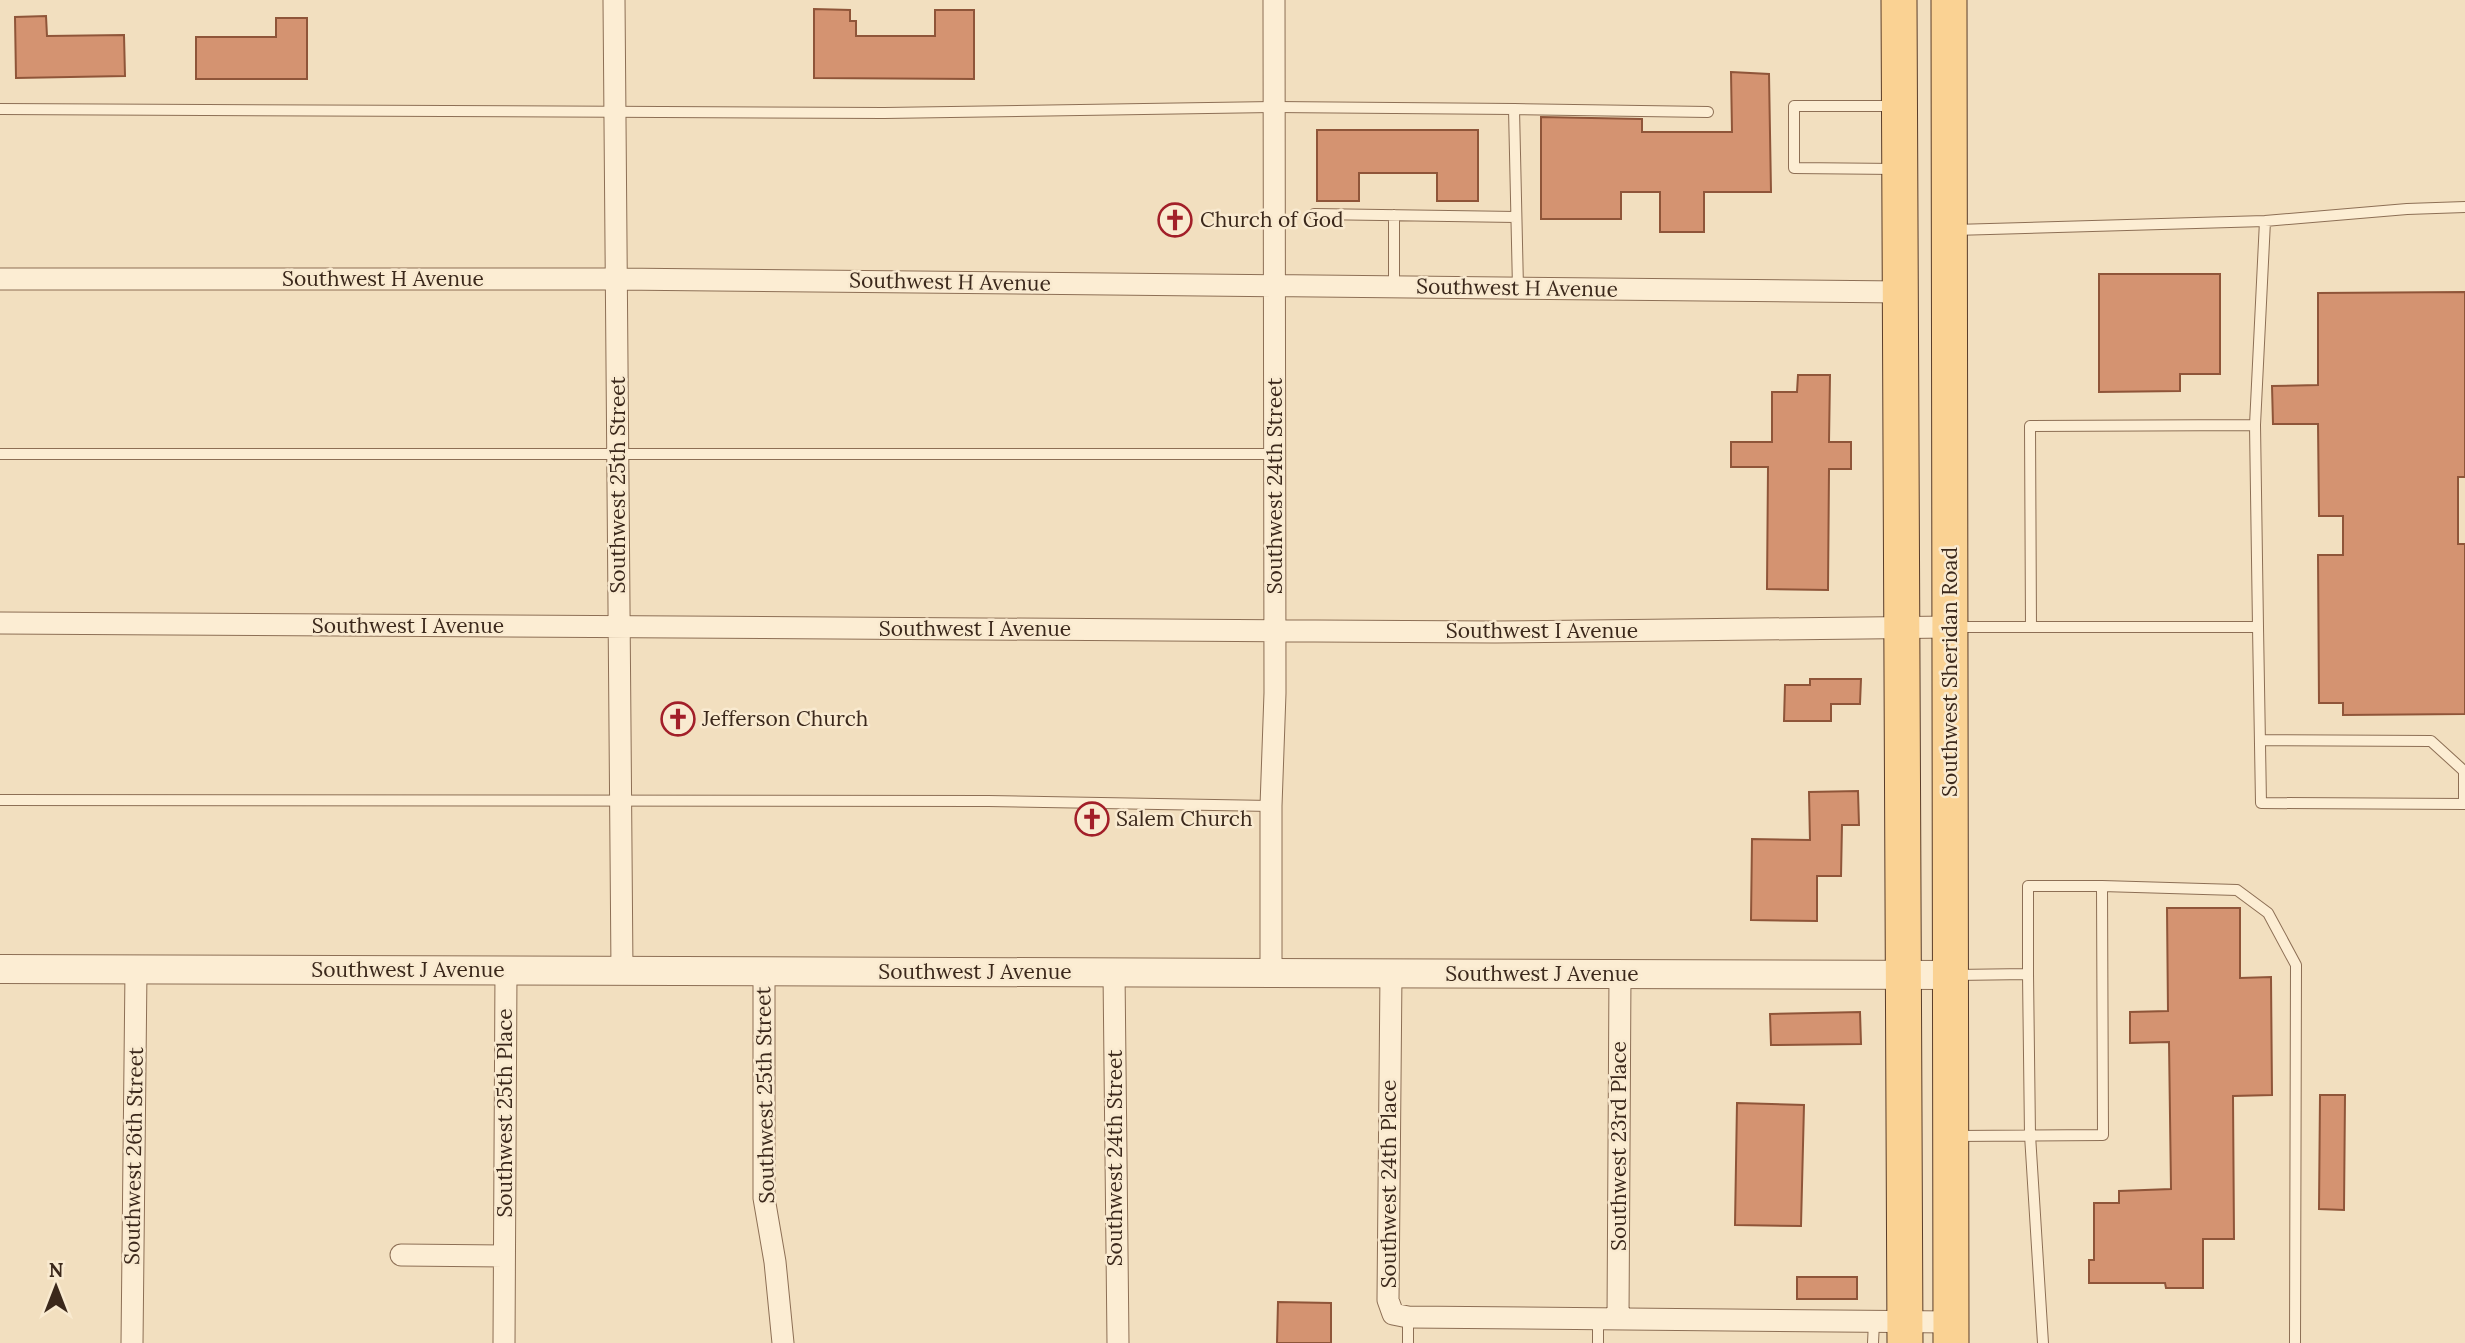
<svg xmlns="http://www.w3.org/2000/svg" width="2465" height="1343" viewBox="0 0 2465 1343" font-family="Lora,serif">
<rect width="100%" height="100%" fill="#f2dfbf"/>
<path fill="#d49371" stroke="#8f5539" stroke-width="2" d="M814 9 850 10V21H856V36H935V10H974V79L814 78Z
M46 16 47 36 124 35 125 76 16 78 15 17Z
M276 18H307V79H196V37H276Z
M1731 72 1769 74 1771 192H1704V232H1660V192H1621V219H1541V117L1642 119V132H1732Z
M1317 130H1478V201H1437V173H1359V201H1317Z
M2099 274H2220V374H2180V391L2099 392Z
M2465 292V477H2458V544H2465V714L2343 715V703H2319L2318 555H2343V516H2319L2318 424H2273L2272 386 2318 385V293Z
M1798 375H1830L1829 442H1851V469H1829L1828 590 1767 589 1768 467H1731V442H1772V392H1797Z
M1810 679H1861L1860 704H1831V721H1784L1785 685H1810Z
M1858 791 1859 825H1842L1841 876H1817V921L1751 920 1752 839 1810 840 1809 792Z
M2167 908H2240V978L2271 977 2272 1095 2233 1096 2234 1239H2203V1288H2166L2165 1283H2089V1260H2094V1203H2119V1191L2171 1189 2169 1042 2130 1043V1012L2168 1011Z
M1860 1012 1861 1044 1771 1045 1770 1014Z
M2320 1095H2345L2344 1210 2319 1209Z
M1737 1103 1804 1105 1801 1226 1735 1225Z
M1797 1277H1857V1299H1797Z
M1278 1302 1331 1303V1343H1277Z"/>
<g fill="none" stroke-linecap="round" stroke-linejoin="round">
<defs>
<path id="service" d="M1893 106H1794V168L1896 169
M0 109 884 113 1275 107 1514 109 1518 288
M1514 109 1708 112
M1314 214 1516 217
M1394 215V287
M1954 230 2265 221 2407 209 2465 207
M0 454H1275
M1953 627H2258L2255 425 2265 221
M2031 627 2030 426 2255 425
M2258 627 2261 803 2465 804
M2260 740 2431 741 2464 771V804
M0 800 988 801 1271 806
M2028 974 2030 1135 2043 1343
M1955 975 2028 974V886H2102
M1954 1136 2103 1135 2102 886 2237 890 2268 913 2296 965 2295 1343
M1408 1317V1343
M1598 1343V1318
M1873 1343 1874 1322"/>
<path id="minor" d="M614 0 622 971
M0 279H617L1901 292
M0 623 1495 632 1950 627
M764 971V1198L775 1262 783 1343
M1114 972 1118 1343
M1271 973V806L1275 693 1274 0
M1391 973 1388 1300 1393 1314 1408 1317 1951 1322
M401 1255 504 1256
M1618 1319 1620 974
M132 1343 136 970
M504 1343 506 971"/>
<path id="tertiary" d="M0 969 1951 975"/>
<path id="primary" d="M1899 0 1905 1343
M1949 0 1951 1343"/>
</defs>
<use href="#service" stroke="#8d6f55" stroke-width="12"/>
<use href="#minor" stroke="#8d6f55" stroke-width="23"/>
<use href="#tertiary" stroke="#8d6f55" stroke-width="30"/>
<use href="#primary" stroke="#5a3d2a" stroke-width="37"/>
<use href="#service" stroke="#fcedd3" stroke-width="10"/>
<use href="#minor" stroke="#fcedd3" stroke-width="21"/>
<use href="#tertiary" stroke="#fcedd3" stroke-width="28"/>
<use href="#primary" stroke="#fad293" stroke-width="35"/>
</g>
<defs>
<symbol id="church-ring" viewBox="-11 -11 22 22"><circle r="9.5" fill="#f9ead0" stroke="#a21f29" stroke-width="1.5"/><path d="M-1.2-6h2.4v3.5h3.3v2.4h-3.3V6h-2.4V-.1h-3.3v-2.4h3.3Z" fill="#a21f29"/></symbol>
</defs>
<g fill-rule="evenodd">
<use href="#church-ring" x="1156" y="201" width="38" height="38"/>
<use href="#church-ring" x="659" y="700" width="38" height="38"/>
<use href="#church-ring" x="1073" y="800" width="38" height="38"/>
</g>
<g text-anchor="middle" stroke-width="5" stroke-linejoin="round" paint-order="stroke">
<g font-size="21" fill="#3b281b" stroke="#f9ead0" text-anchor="start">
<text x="1200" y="227">Church of God</text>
<text x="702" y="726">Jefferson Church</text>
<text x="1116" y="826">Salem Church</text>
</g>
<g font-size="21" fill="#3b281b" stroke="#f9ead0">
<text x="383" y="286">Southwest H Avenue</text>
<text transform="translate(950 282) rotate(1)" y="7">Southwest H Avenue</text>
<text transform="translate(1517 288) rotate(1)" y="7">Southwest H Avenue</text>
<text transform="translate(618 485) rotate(-90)" y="7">Southwest 25th Street</text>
<text transform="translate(1275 486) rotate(-90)" y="7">Southwest 24th Street</text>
<text x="408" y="633">Southwest I Avenue</text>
<text x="975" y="636">Southwest I Avenue</text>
<text x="1542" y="638">Southwest I Avenue</text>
<text transform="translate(1950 672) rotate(-90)" y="7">Southwest Sheridan Road</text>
<text x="408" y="977">Southwest J Avenue</text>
<text x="975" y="979">Southwest J Avenue</text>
<text x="1542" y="981">Southwest J Avenue</text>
<text transform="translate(765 1095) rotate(-91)" y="7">Southwest 25th Street</text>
<text transform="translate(505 1113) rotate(-90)" y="7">Southwest 25th Place</text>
<text transform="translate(1619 1146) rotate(-90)" y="7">Southwest 23rd Place</text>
<text transform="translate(134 1156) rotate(-89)" y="7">Southwest 26th Street</text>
<text transform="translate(1115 1158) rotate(-90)" y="7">Southwest 24th Street</text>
<text transform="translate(1389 1184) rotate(-90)" y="7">Southwest 24th Place</text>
</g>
</g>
<g transform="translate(56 1287)" stroke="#f9ead0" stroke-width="5" paint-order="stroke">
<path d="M0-5L12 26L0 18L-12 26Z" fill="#3b281b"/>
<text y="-10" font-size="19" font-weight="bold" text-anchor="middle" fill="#3b281b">N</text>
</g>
</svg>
